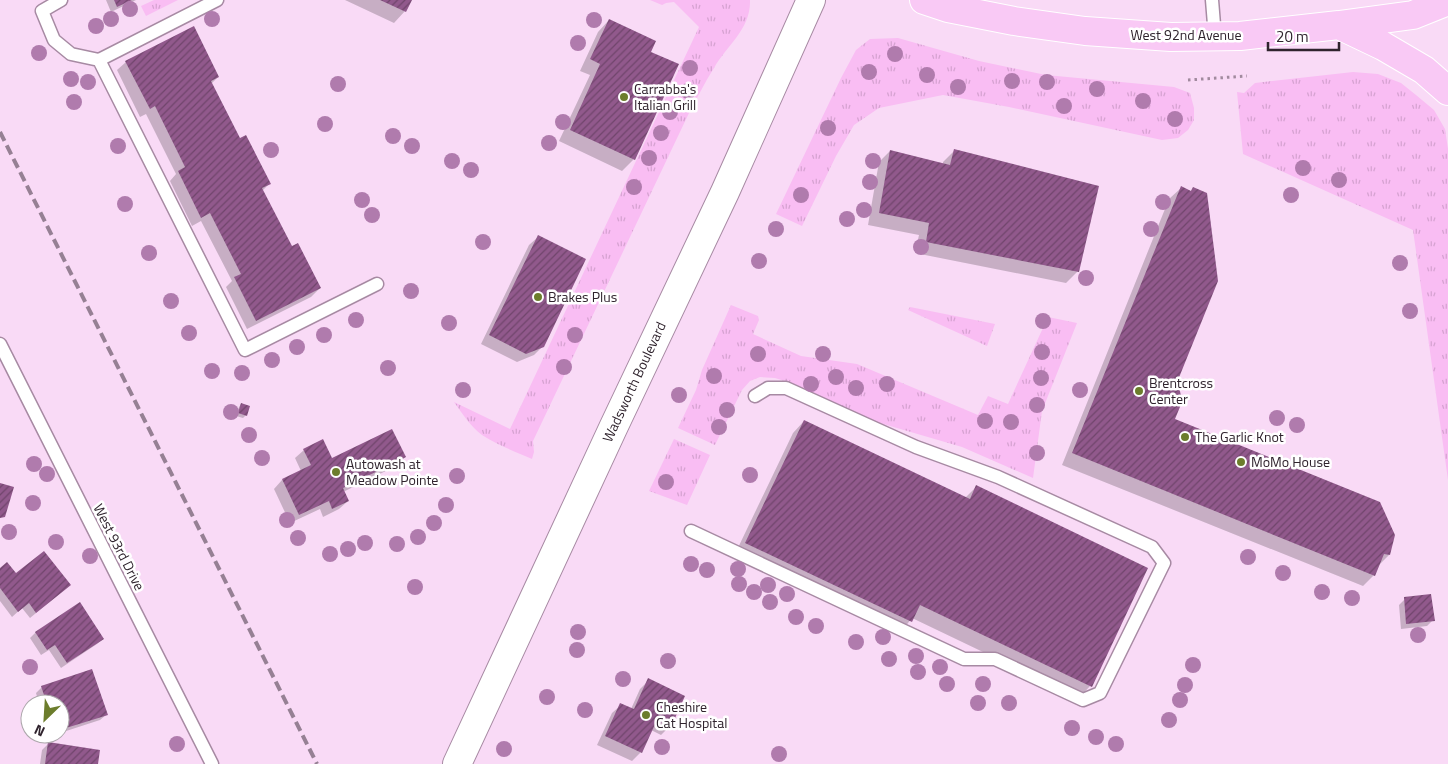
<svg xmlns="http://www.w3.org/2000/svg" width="1448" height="764" viewBox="0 0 1448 764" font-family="'Titillium Web',sans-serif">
<defs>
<pattern id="grass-tufts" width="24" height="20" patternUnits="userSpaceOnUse" patternTransform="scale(1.25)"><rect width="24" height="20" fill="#f9bdf3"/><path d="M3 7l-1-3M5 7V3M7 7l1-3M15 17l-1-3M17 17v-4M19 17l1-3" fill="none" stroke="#d6a2d1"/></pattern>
<pattern id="building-hatch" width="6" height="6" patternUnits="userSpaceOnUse" patternTransform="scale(1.25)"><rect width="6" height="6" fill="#91598c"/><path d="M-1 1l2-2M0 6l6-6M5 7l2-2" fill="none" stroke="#70456c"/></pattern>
</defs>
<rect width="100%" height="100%" fill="#f9daf6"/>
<path fill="url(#grass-tufts)" d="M154 0H178L146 16 141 6Z
M650 0H750C751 29 727 45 714 68 705 82 697 98 689 113L533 441 534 452 532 459C516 452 497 445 482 435 471 427 462 413 454 402L510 429 699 27 674 2 666 3 662 5Z
M898 38 979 61 1046 75 1174 87 1190 93 1194 108V120L1188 130 1178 138 1162 140 1009 107 943 95 879 108 854 125 836 156 802 226 776 214 841 78 856 50 870 39Z
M1353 72 1378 74 1401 83 1416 95 1434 110 1445 129 1448 149V480L1413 230 1243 154 1237 92 1244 93 1255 83Z
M731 305 758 316 759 320 753 334 801 356 857 364 978 415 988 396 1008 404 1048 317 1077 323 1042 411 1033 478 962 447 873 421 794 384 775 378 760 377 750 381 742 390 715 445 678 428 696 390 702 370Z
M910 307 995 324 987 346 908 310Z
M674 439 710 455 687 505 649 491Z"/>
<path fill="#0003" d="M106 0H136L111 12Z
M345 0H411L405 11 394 23Z
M609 20 650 52 634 159 622 171 559 141 590 75 580 71 598 32Z
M126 62 218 77 211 84 239 139 269 184 262 191 291 248 320 288 311 297 247 329 226 287 232 281 201 221 192 226 170 181 176 174 146 114 140 117 117 70Z
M955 150 1078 271 1066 283 915 253 919 235 868 225 879 162 890 151 943 164V162Z
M1181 188 1190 192 1193 188 1173 420 1389 555 1378 566 1374 575 1363 586 1062 465 1169 199Z
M538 237 543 346 534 355 517 362 481 344 529 245Z
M241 404 246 415 243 418 236 416 239 407Z
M804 421 965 498 976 487 1090 686 1079 698 912 618 900 633 735 554 793 433Z
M304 450 331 459 405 457 396 466 343 492 348 501 339 509 323 517 320 509 290 523 274 489 282 480 301 471 295 458Z
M0 570 64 590 30 618 22 608 12 617 0 601Z
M1405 599 1433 620 1427 626 1401 629 1399 605Z
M36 632 103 639 97 644 61 668 49 650 41 655 30 638Z
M649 680 670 726 661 735 651 730 641 752 632 761 597 745 612 713 621 705 631 709 640 689Z
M42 687 106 715 100 720 60 733V704H39L36 693Z
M48 744 97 764H40L42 750Z"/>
<path fill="url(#building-hatch)" d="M114 0H132L117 7Z
M380 0H412L406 12Z
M609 19 656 41 651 52 679 64 635 160 570 130 600 64 590 59Z
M194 26 219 77 211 81 240 138 246 135 271 184 262 188 292 246 298 243 321 288 256 321 234 277 241 274 210 213 201 218 178 171 185 167 155 106 150 109 125 61Z
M954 149 1099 186 1079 272 926 242 929 223 879 213 890 150 950 165Z
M1181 186 1191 191 1193 187 1207 193 1218 281 1178 380 1182 402 1175 419 1380 502 1395 535 1390 555 1384 554 1375 576 1072 453Z
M538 235 586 259 544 347 526 354 489 335Z
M241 403 250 406 247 416 238 413Z
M804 420 970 499 976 485 1148 568 1092 687 920 605 912 622 745 543Z
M392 429 406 457 343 488 349 501 332 509 329 501 299 515 282 479 311 465 303 449 323 439 332 458Z
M0 483 14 487 5 517 0 518Z
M44 551 71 585 36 613 29 603 18 612 0 588V568L7 562 16 573Z
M1431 594 1435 621 1406 624 1404 597Z
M80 602 104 639 67 663 55 645 47 650 35 632Z
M92 669 108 715 66 728 62 716 60 717V704H47L41 686Z
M648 678 685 696 671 727 657 720 642 753 605 736 620 703 634 709Z
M48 742 100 750 98 764H45Z"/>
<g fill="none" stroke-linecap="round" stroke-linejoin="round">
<defs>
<path id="service" d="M61 0 42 11 54 40 71 54 99 60
M217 0 99 60 245 350 377 284
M1212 0 1215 37
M0 344 212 764
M691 531 964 659H995L1083 700 1100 693 1164 563 1152 547 998 477 916 447 786 388H768L755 396"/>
<path id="tertiary" d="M457 764 614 426 725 192 811 0"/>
<path id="primary" d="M924 0 948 8 1014 21 1085 31 1171 37 1240 36 1339 25 1413 15 1448 1
M1339 25 1383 46 1424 70 1448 91"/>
</defs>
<use href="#service" stroke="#a78aa3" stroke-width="15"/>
<use href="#tertiary" stroke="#a78aa3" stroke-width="30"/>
<use href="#primary" stroke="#fff" stroke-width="30"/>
<path stroke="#a18a9e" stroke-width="3" stroke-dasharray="2.5 4" stroke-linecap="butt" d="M1188 80 1247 76"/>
<use href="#service" stroke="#fff" stroke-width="12"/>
<use href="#tertiary" stroke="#fff" stroke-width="28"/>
<use href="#primary" stroke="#f9c9f5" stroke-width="28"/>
<path stroke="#968094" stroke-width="4" stroke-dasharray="10 5" stroke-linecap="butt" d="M0 132 317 764"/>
</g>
<g fill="#b07bad">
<circle cx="130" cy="9" r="8"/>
<circle cx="111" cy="19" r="8"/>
<circle cx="212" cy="19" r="8"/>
<circle cx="594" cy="20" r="8"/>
<circle cx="96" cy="26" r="8"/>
<circle cx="578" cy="43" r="8"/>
<circle cx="39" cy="53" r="8"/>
<circle cx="895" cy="54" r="8"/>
<circle cx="690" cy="68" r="8"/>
<circle cx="869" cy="72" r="8"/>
<circle cx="927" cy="75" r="8"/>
<circle cx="71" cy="79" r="8"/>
<circle cx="1012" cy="81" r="8"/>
<circle cx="88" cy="82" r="8"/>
<circle cx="1047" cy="82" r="8"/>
<circle cx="338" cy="84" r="8"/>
<circle cx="958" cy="87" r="8"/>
<circle cx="1097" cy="89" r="8"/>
<circle cx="688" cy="91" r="8"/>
<circle cx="1143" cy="101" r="8"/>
<circle cx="74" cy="102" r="8"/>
<circle cx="1064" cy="106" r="8"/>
<circle cx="670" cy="112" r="8"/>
<circle cx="1175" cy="119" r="8"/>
<circle cx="563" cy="122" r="8"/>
<circle cx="325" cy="124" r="8"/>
<circle cx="828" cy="128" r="8"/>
<circle cx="661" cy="133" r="8"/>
<circle cx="393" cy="136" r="8"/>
<circle cx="549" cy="143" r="8"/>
<circle cx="118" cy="146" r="8"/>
<circle cx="412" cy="146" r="8"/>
<circle cx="271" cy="150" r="8"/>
<circle cx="649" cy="158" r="8"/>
<circle cx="452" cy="161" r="8"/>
<circle cx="873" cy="161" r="8"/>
<circle cx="1303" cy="168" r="8"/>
<circle cx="471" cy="170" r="8"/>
<circle cx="1339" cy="180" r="8"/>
<circle cx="870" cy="182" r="8"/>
<circle cx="634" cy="187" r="8"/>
<circle cx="801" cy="195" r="8"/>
<circle cx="1291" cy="195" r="8"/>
<circle cx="362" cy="200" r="8"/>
<circle cx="1163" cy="202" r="8"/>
<circle cx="125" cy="204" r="8"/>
<circle cx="864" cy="210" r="8"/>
<circle cx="372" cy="215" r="8"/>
<circle cx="847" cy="219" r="8"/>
<circle cx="776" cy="229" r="8"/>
<circle cx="1151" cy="229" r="8"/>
<circle cx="483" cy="242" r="8"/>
<circle cx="921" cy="247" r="8"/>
<circle cx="149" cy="253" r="8"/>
<circle cx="759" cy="261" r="8"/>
<circle cx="1400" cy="263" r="8"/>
<circle cx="1086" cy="278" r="8"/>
<circle cx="411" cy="291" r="8"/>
<circle cx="171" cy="301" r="8"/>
<circle cx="1410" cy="311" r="8"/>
<circle cx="356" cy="320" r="8"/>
<circle cx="1043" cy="321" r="8"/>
<circle cx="449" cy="323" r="8"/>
<circle cx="189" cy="333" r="8"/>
<circle cx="324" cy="335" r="8"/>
<circle cx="575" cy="335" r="8"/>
<circle cx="297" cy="347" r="8"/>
<circle cx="1042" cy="352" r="8"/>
<circle cx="758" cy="354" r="8"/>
<circle cx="823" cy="354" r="8"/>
<circle cx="272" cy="360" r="8"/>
<circle cx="564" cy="367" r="8"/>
<circle cx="388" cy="368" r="8"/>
<circle cx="212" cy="371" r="8"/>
<circle cx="242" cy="373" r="8"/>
<circle cx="714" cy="376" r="8"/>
<circle cx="836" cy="377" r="8"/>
<circle cx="1041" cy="378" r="8"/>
<circle cx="811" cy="384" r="8"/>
<circle cx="887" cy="384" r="8"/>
<circle cx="856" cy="388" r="8"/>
<circle cx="463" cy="390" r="8"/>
<circle cx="1080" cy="390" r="8"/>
<circle cx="679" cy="395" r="8"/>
<circle cx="1037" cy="405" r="8"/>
<circle cx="727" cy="410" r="8"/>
<circle cx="231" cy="412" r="8"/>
<circle cx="1277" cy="418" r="8"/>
<circle cx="985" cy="421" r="8"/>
<circle cx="1011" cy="422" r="8"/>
<circle cx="1297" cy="425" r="8"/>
<circle cx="719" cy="427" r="8"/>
<circle cx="249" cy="435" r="8"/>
<circle cx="1037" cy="453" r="8"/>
<circle cx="262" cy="458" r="8"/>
<circle cx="34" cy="464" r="8"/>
<circle cx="47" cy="474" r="8"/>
<circle cx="750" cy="475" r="8"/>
<circle cx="457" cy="476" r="8"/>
<circle cx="666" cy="482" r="8"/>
<circle cx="33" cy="503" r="8"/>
<circle cx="446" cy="505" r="8"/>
<circle cx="287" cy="520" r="8"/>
<circle cx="434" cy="523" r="8"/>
<circle cx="9" cy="532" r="8"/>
<circle cx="418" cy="537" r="8"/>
<circle cx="298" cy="538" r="8"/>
<circle cx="56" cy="542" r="8"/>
<circle cx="365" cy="543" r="8"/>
<circle cx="397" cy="544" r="8"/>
<circle cx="348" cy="549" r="8"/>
<circle cx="330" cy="554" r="8"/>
<circle cx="90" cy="556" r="8"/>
<circle cx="1248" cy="557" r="8"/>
<circle cx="691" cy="564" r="8"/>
<circle cx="738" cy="569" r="8"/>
<circle cx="707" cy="570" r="8"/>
<circle cx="1283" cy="573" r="8"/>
<circle cx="739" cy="584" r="8"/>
<circle cx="768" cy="585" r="8"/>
<circle cx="415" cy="587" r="8"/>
<circle cx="754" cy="592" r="8"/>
<circle cx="1322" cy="592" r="8"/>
<circle cx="787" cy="594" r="8"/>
<circle cx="1352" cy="598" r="8"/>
<circle cx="770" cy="602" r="8"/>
<circle cx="796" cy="617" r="8"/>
<circle cx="816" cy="626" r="8"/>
<circle cx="578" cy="632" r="8"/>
<circle cx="1418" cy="635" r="8"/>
<circle cx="883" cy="637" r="8"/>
<circle cx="856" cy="642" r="8"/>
<circle cx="577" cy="650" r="8"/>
<circle cx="916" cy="656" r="8"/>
<circle cx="889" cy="659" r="8"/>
<circle cx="668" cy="661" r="8"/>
<circle cx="1193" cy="665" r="8"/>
<circle cx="30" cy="667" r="8"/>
<circle cx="940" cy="667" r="8"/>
<circle cx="918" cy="672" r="8"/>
<circle cx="623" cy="679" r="8"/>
<circle cx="947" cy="684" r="8"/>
<circle cx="983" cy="684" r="8"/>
<circle cx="1185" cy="685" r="8"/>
<circle cx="547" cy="697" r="8"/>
<circle cx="1180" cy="700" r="8"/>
<circle cx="978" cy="703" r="8"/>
<circle cx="1009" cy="703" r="8"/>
<circle cx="585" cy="710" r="8"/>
<circle cx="1169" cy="720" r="8"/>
<circle cx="1072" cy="728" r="8"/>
<circle cx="1096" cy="737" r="8"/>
<circle cx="177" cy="744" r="8"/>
<circle cx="1116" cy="744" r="8"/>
<circle cx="662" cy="747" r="8"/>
<circle cx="504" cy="749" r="8"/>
<circle cx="779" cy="754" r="8"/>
</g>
<g fill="#6c7d2c" stroke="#fff" stroke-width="2">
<circle cx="624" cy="97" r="5"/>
<circle cx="538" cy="297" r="5"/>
<circle cx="1139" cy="391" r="5"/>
<circle cx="1185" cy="437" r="5"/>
<circle cx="1241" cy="462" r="5"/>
<circle cx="336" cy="472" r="5"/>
<circle cx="646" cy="715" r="5"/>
</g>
<g text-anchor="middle" stroke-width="5" stroke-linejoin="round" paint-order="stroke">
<g font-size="14" fill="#2f232d" stroke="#fff">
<text x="1186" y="40">West 92nd Avenue</text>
<text transform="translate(634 382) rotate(-65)" y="5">Wadsworth Boulevard</text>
<text transform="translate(119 547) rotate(63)" y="5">West 93rd Drive</text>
</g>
<g font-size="14" fill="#2f232d" stroke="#fff" text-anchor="start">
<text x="634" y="94">Carrabba's<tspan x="634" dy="16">Italian Grill</tspan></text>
<text x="548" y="302">Brakes Plus</text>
<text x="1149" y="388">Brentcross<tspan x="1149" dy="16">Center</tspan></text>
<text x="1195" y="442">The Garlic Knot</text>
<text x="1251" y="467">MoMo House</text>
<text x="346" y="469">Autowash at<tspan x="346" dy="16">Meadow Pointe</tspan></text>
<text x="656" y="712">Cheshire<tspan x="656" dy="16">Cat Hospital</tspan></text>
</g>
</g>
<g transform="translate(45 719) rotate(205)"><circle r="24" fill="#ffffff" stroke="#aca7ab"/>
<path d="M0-4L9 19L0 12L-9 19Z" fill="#6c7d2c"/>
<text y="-8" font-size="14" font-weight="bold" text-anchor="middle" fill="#2f232d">N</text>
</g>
<path d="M1268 42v8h71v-8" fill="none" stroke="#2f232d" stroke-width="2.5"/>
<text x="1276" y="42" font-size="15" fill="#2f232d" stroke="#ffffff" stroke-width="4" paint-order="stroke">20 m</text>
</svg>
